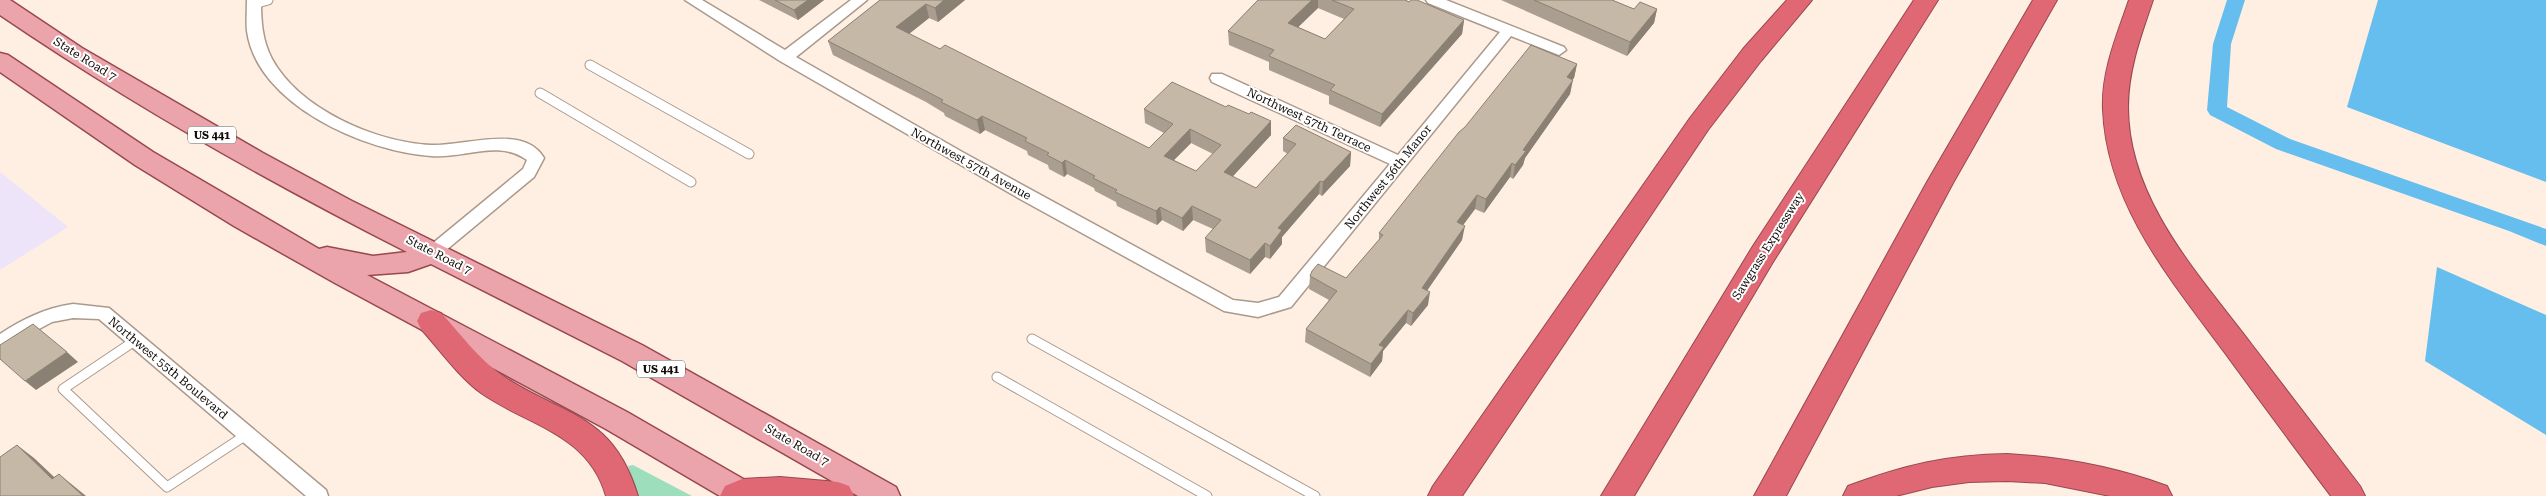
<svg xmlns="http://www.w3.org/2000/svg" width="2546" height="496" viewBox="0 0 2546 496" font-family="'Roboto Serif',serif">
<rect width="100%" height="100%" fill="#ffefe3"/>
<path fill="#eee4f9" d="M0 172 68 227 0 270Z"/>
<path fill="#9ddebd" d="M633 465 692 496H637L628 466Z"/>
<path fill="#65beee" d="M2378 0H2546V182L2347 107Z
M2437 267 2546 315V435L2425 361Z"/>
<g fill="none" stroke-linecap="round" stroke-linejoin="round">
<path fill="#65beee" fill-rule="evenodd" d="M2227 0H2245L2231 44 2227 107 2290 139 2546 229V246L2509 231 2276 149 2210 115 2207 110 2213 44Z"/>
<defs>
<path id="lane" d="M254 4 268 0
M590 65 749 154
M540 93 691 182
M1032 339 1315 496
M136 340 63 389 167 487 246 435
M997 377 1207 496"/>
<path id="street" d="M247 0H261C261 21 262 40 272 59 300 110 376 142 431 145 462 147 524 123 544 158L534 177 439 256 433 258 427 256 425 252 427 248 523 169 527 160C498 139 464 159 431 156 366 152 257 105 247 31 246 21 247 10 247 0Z
M685 0H702L785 50 851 0H867L796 57 964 153 1233 300 1258 303 1279 297 1390 164 1212 82 1210 78 1212 74H1222L1398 155 1500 32 1428 3 1426 0H1446L1564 47 1566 50 1559 55 1511 36 1291 307 1258 317 1224 311 1020 199 780 61Z
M73 304 109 308 326 490 328 496H306L99 319 73 318 52 322 0 350V334C23 319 45 308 73 304Z"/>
<path id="primary" d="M0 0H10L82 48 263 153 350 200 642 345 896 487 900 496H858L622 361 431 264 408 272 367 275 627 412 757 487 761 496H720L606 429 335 283 234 226 135 165 0 72V53L8 55 153 152 319 249 327 247 373 256 407 252C267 181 129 103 0 15Z"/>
<path id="highway" d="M1787 0H1812L1761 61 1708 130 1462 496H1428L1433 486 1690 118 1743 49Z
M1914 0H1938L1773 262 1634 496H1601L1753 246Z
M2033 0H2057L1953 183 1786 496H1754L1927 182Z
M2129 0H2153C2141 35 2128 70 2128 107 2128 200 2199 275 2252 345 2288 392 2324 439 2360 486L2365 496H2331C2295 448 2260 401 2225 353 2171 280 2107 205 2103 110 2101 72 2117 35 2129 0Z
M431 310 441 313C461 334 479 360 503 376 565 417 613 413 638 496H606C588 433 528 426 481 393 458 376 440 350 421 329L417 321 421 313Z
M2007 454C2062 457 2115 467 2167 486L2172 496H2110L2045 483 2007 481 1969 482 1932 487 1896 496H1843L1848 486C1905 465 1946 455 2007 454Z
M780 477 838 482 849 486 854 496H720L725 486 742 479Z"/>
</defs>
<use href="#lane" stroke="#ab9a8b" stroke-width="11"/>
<use href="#street" stroke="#ab9a8b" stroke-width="3"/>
<use href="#primary" stroke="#98484e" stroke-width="3"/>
<use href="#highway" stroke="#98484e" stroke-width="2"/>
<use href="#lane" stroke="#fff" stroke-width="9"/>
<use href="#street" fill="#fff" fill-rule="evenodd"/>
<use href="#primary" fill="#eca4ac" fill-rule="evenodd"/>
<use href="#highway" fill="#e06874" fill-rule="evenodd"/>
</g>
<path fill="#a99e8f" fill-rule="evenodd" d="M759 0H824L798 20Z
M880 0H965L938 22 929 18 909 34 1149 148 1164 133 1145 123 1144 109 1226 107 1271 121V135L1232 177 1256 188 1288 154 1283 151V138L1351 152 1350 166 1322 196 1319 194 1282 237V244L1270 259 1265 257 1250 274 1206 252 1205 238 1213 229 1193 220 1183 231 1162 220 1157 225 1117 206 1116 202 1095 191 1094 188 1067 174 1064 177 1049 169 1048 165 1028 155 1027 151 985 130 980 134 945 116 944 113 926 102 833 55 828 41ZM1191 143 1213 154 1196 171 1174 160Z
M1258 0H1405L1464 20 1462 34 1380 127 1329 104V96L1269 70V62L1229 45 1228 31ZM1318 8 1344 19 1325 39 1298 27Z
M1501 0H1612L1634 9H1657L1654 23 1627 56Z
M1577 64 1574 78 1572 80 1570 94 1525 158 1523 165 1513 179 1510 177 1484 213 1475 209 1463 225 1462 240 1427 290 1428 305 1411 326 1406 323 1383 351 1382 361 1370 377 1305 342 1306 329 1329 300 1309 289 1310 276 1346 278 1379 240V233Z"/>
<path fill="#8a8174" d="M808 0H824L798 20 794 10Z
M944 0H965L938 22 935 8Z
M1312 0H1318V8L1288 37V23Z
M926 4 929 18 900 41 896 27Z
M1657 9 1654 23 1627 56 1630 42Z
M1464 20 1462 34 1380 127 1382 114Z
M1577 64 1574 78 1563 92 1567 77Z
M1573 80 1570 94 1525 158 1523 165 1513 179 1515 165 1523 150Z
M982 116 985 130 980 134 977 120Z
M1271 121V135L1224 186V172Z
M1190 129 1191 143 1165 169 1164 156Z
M1351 152 1350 166 1322 196 1323 182Z
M1065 160 1067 174 1064 177 1062 163Z
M1512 163 1510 177 1484 213 1486 199Z
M1320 181 1319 194 1282 237V244L1270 259V246L1278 228Z
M1477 195 1475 209 1455 236 1457 222Z
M1192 206 1193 220 1183 231 1182 218Z
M1160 207 1162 220 1157 225 1156 211Z
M1465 226 1462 240 1420 301 1422 288Z
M1265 243V257L1250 274V260Z
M1430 292 1428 305 1411 326 1413 313Z
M1408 310 1406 323 1383 351 1382 361 1370 377 1371 364 1379 345Z
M67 352 78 362 36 390 25 381Z
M17 445 34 458 69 491 52 479Z
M59 474 75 487 86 496H83Z"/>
<path fill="#c5b8a6" stroke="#8a8174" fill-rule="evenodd" d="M775 0H808L794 10Z
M880 0H944L935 8 926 4 896 27 940 49 945 45 1149 148 1173 124 1144 109 1172 82 1226 107 1228 105 1249 114 1251 112 1271 121 1224 172 1256 188 1296 144 1283 138 1296 125 1351 152 1323 182 1320 181 1278 228 1282 230 1270 246 1265 243 1250 260 1205 238 1221 220 1192 206 1182 218 1160 207 1156 211 1115 192 1117 190 1093 178 1095 176 1065 160 1062 163 1047 155 1049 153 1025 141 1027 138 982 116 977 120 941 102 943 100 922 89 828 41ZM1190 129 1221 145 1196 171 1164 156Z
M1258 0H1312L1288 23 1325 39 1354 9 1332 0H1405L1409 2 1411 0H1417L1464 20 1382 114 1330 90 1335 85 1269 56 1274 50 1228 31Z
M1534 0H1612L1634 9 1640 2 1657 9 1630 42Z
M1531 45 1577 64 1567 77 1573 80 1523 150 1526 151 1515 165 1512 163 1486 199 1477 195 1457 222 1465 226 1422 288 1430 292 1413 313 1408 310 1379 345 1384 347 1371 364 1306 329 1337 291 1310 276 1312 271 1318 264 1346 278 1383 235 1379 233 1459 132 1465 127Z
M33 324 67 352 25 381 0 359V345Z
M17 445 52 479 59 474 83 496H0V457Z"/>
<g text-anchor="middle" stroke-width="4" stroke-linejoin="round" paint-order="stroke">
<g fill="#fff" stroke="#595551" stroke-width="1">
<rect x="188" y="126.5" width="48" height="17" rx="4"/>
<rect x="637" y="360.5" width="48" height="17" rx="4"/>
</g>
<g font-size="11" font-weight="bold" fill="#120c07">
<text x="212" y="139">US 441</text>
<text x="661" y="373">US 441</text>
</g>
<g font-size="12" fill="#120c07" stroke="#fff">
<text transform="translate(85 59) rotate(32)" y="4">State Road 7</text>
<text transform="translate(1309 120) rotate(25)" y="4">Northwest 57th Terrace</text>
<text transform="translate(971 164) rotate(29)" y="4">Northwest 57th Avenue</text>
<text transform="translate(1388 177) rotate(-51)" y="4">Northwest 56th Manor</text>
<text transform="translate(1768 246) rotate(-58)" y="4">Sawgrass Expressway</text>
<text transform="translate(439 255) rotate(27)" y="4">State Road 7</text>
<text transform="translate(168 368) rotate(40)" y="4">Northwest 55th Boulevard</text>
<text transform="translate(797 445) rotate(30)" y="4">State Road 7</text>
</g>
</g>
</svg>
